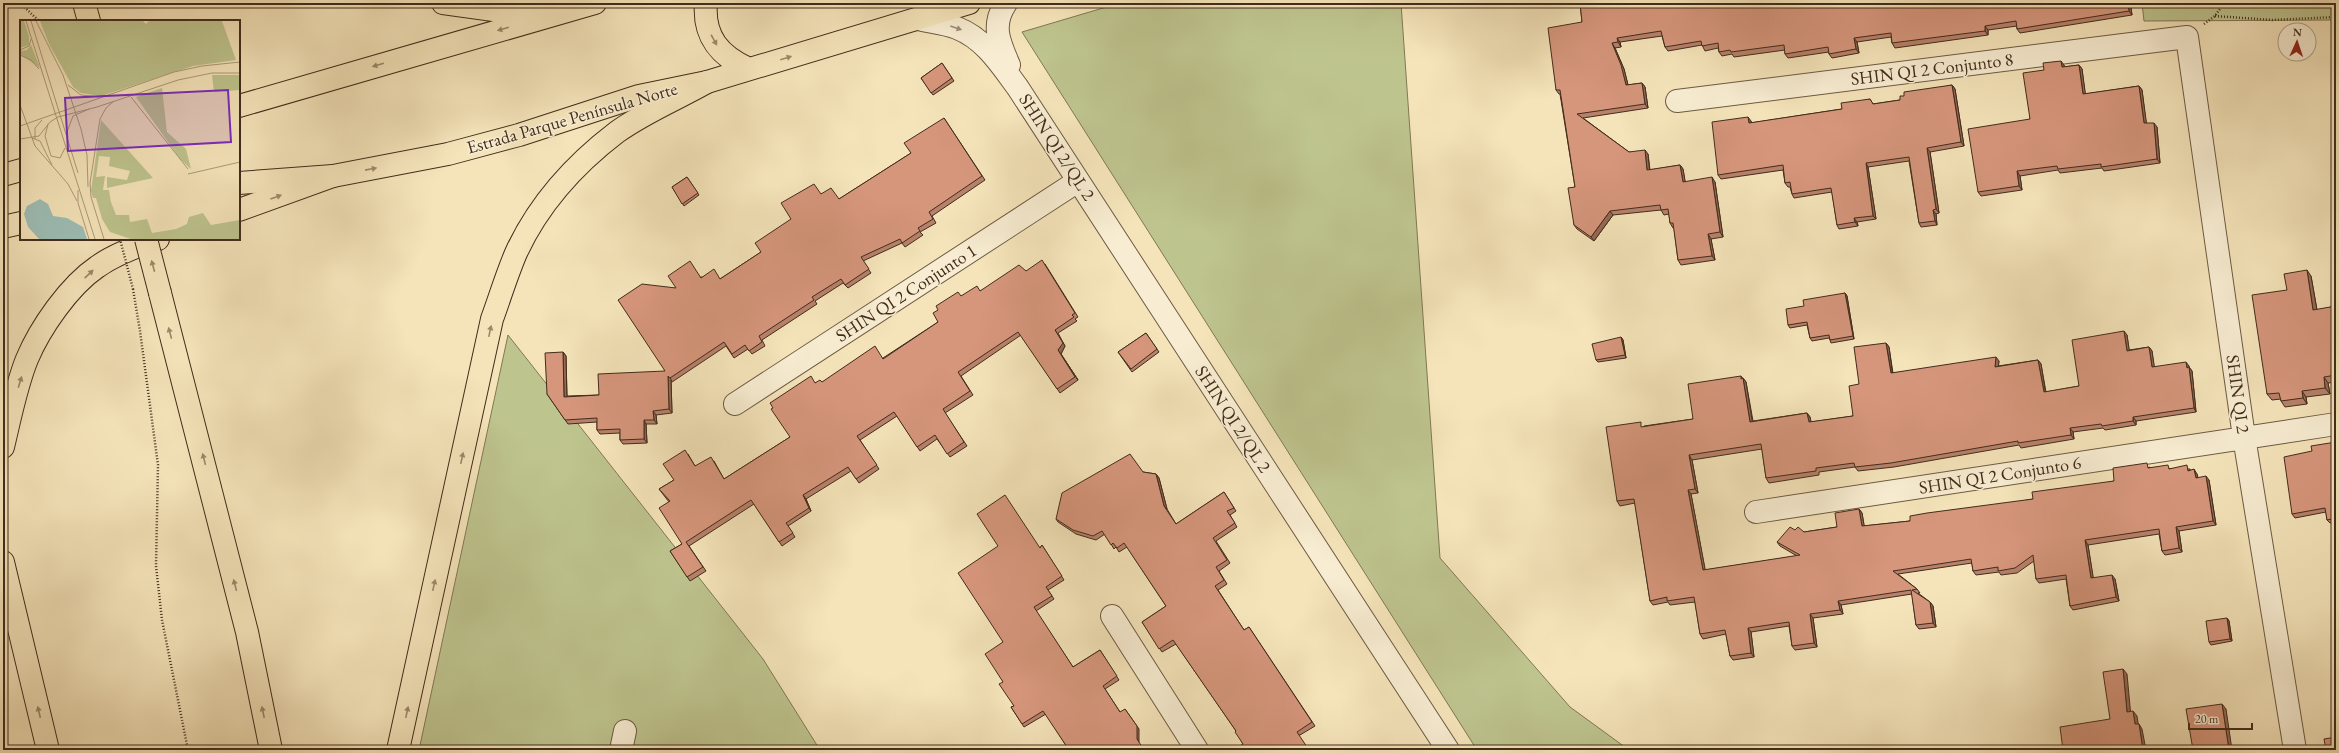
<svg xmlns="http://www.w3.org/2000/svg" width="2339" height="753" viewBox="0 0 2339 753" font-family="'EB Garamond',serif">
<rect width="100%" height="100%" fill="#f5e4ba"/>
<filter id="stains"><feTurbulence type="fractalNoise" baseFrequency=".005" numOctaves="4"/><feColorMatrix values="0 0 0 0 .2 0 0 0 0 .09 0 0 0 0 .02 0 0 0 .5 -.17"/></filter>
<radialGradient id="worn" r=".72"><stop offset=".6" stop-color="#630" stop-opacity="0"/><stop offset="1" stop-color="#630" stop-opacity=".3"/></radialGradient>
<path fill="#bec48e" stroke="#807854" d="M1120 3H1401L1440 558 1570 707 1629 750H1477L1022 32Z
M2142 3H2336V20L2144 21Z
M508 335 763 659 820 750H419Z"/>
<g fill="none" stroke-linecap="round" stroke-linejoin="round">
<defs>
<path id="minor" d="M1006 3C991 25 999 42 1009 65
M918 19C931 22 945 23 957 28 985 39 1001 65 1018 88L1448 750
M1677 101 2187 37 2244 437 2295 750
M735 404 1078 181
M1756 512 2336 424
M1112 616 1197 750
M621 750 625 731"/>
<path id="major" d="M84 3 89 21
M443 3 536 16
M706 3C703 37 720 56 749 69
M239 106 595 3
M3 175 21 170
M239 183 333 176 448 154 519 135 639 96 707 82 969 3
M3 227 21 223
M160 293 247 632 271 750"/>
<path id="highway" d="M239 210 333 176
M3 447C10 418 16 386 27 359 40 328 69 286 97 267 115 254 137 246 158 239
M3 562 48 750
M398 750 492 319C500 297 507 274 516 253 538 205 575 164 617 132 645 112 677 99 707 82"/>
</defs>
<use href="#minor" stroke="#6e5a43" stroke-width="24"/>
<use href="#major" stroke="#412c1b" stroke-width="24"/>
<use href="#highway" stroke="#412c1b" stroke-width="24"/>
<path stroke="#412c1b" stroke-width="2.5" stroke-dasharray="1 2" stroke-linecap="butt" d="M20 3 39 21
M2215 16 2272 20 2336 17
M2204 24 2215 16 2224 3
M133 289 140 331 158 465 156 566 162 620 188 750"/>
<use href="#minor" stroke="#f8edd2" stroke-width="22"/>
<use href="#major" stroke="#f5e4ba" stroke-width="22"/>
<use href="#highway" stroke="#f5e4ba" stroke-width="22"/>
<defs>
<path id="major-bridge" d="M146 239 160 293"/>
</defs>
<use href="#major-bridge" stroke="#412c1b" stroke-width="24" stroke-linecap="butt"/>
<path stroke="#412c1b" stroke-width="2.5" stroke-dasharray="1 2" stroke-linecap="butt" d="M120 239 133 289"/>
<use href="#major-bridge" stroke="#f5e4ba" stroke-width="22"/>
</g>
<path fill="#b8816b" stroke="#412c1b" d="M1580 3H2134L2131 8 2132 15 2020 33 2017 29V26L1988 30V35L1895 48 1892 43 1891 37 1857 42 1859 53 1832 58 1829 54V52L1788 58 1785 54V50L1734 57 1732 54 1722 56 1719 52 1718 48 1705 51 1702 45 1668 51 1665 47 1662 36 1620 42 1621 47 1615 48 1624 69 1628 85 1642 83 1645 87 1648 108 1583 118 1629 152 1648 154 1650 170 1680 165 1683 169 1685 182H1715L1723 237 1711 239 1715 260 1681 265 1678 260 1674 228H1673L1670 223 1669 214 1664 215 1661 210 1613 215 1594 241 1577 229 1574 225 1575 187 1560 94H1559L1556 90 1582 22Z
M942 63 954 81 933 95 921 78Z
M2064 65V67L2079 65 2082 69 2085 94 2139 86 2142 90 2146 123 2157 127 2160 163 2104 171 2102 168 2060 173 2058 170 2020 176 2022 190 1981 196 1978 192 2030 119 2044 70Z
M1952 85 1955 89 1964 146 1930 152 1939 213 1936 214 1937 225 1921 227 1919 223 1909 161 1868 167 1876 219 1857 222 1858 226 1839 229 1837 225 1832 192 1794 198 1792 194 1790 187H1788L1785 183 1783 170 1721 179 1718 175 1751 121V123L1842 109 1870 99 1873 104 1900 100 1904 96Z
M944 118 985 180 932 216 936 223 920 232 923 235 905 247 902 243 863 261 871 273 848 288 843 283 815 301 817 304 762 340 765 346 752 354 748 349 734 358 726 346 672 382 671 380 672 413 656 415 657 424H646L647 443 623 444 620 440V433L600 434 597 430V422L568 424 547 394 563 352 566 356 567 396 599 395 665 371 676 288 701 277 720 279 761 252 791 219 821 194 839 199 911 153Z
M687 177 699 195 684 206 672 187Z
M1045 264 1078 317 1075 319 1077 321 1058 333 1065 346 1061 354 1078 380 1060 393 1021 335 961 376 973 395 945 413 967 446 950 457 937 439 920 451 897 416 860 440 879 469 859 483 851 471 806 499 811 511 788 526 795 537 782 546 754 504 689 546 706 571 690 581 670 551 682 544 669 502 659 489 674 480 688 454 695 466 714 461 724 479 790 437 815 383 822 382 883 358 938 322 961 296 980 291 1026 271Z
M2311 276 2317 310 2336 306V382L2328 383 2330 394 2306 397 2307 404 2285 407 2281 401V399L2272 400 2267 394 2287 290Z
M1845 293 1847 296 1854 339 1831 343 1830 340 1829 338 1812 341 1810 338 1807 325 1790 328 1788 325 1804 306Z
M1146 333 1159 352 1132 372 1118 352Z
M2127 335 2129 350 2149 347 2152 351 2154 367 2189 366V367L2192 371 2196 412 2136 421V425L2105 430 2103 428 2073 432 2074 439 2021 448 2019 445 1894 467 1858 471 1855 467 1819 472V475L1769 483 1766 478 1762 449 1692 460 1698 493 1691 494 1705 570 1797 556 1780 546 1777 542 1795 530 1804 532 1837 527 1859 509 1862 513 1864 526 1910 521 2033 499 2114 481 2150 467V468L2190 469V470L2197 474 2198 478 2209 480 2216 525 2179 531 2182 552 2165 555 2162 551 2159 534 2088 545 2093 578 2115 579 2119 601 2073 610 2070 606 2066 579 2039 583 2036 579 2034 561 2017 573 2001 575 1999 572 1976 575 1973 571 1972 563 1898 574 1917 589 1920 593H1918L1930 602 1933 606 1936 627 1919 629 1916 625 1912 594 1841 605 1843 614 1813 618 1817 647 1795 650 1792 646 1789 626 1751 632 1754 657 1733 660 1730 656 1726 634 1703 639 1700 634 1695 602 1670 605 1668 602 1653 605 1650 601 1635 503 1620 506 1617 501 1644 426 1693 419 1741 376 1742 378H1743L1746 382 1753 421 1807 413 1810 417 1811 422 1853 416 1859 384 1886 343 1889 347 1893 373 1999 361 1998 366 2038 360 2041 364 2046 392 2079 386Z
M1621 337 1623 340 1626 358 1598 362 1596 360Z
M2336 442V522L2330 523 2327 520 2326 512 2295 518 2292 514 2312 451Z
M1143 472 1156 474 1159 478 1167 509 1176 524 1224 492 1236 511 1230 515 1237 527 1216 541 1230 563 1219 571 1227 584 1218 590 1244 630 1249 627 1315 726 1300 735 1243 744 1236 731 1176 644 1162 652 1142 622 1166 606 1127 547 1119 552 1116 547 1114 549 1105 534 1096 540 1076 534 1058 522 1056 519Z
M1042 545 1064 580 1048 590 1054 599 1036 611 1073 667 1100 650 1119 680 1105 689 1120 712 1139 729 1067 747 1046 714 1024 727 1011 707 1014 706 1003 682V642L998 546 1040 548Z
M2227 618 2229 621 2232 641 2211 645 2209 642Z"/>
<path fill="#966957" stroke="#412c1b" d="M2129 3H2134L2131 8 2132 15 2129 11 2128 4Z
M1985 26 1988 30V35L1985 31Z
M1617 38 1620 42 1621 47 1618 42Z
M1854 38 1857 42 1859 53 1856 49Z
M1612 43 1615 48 1624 69 1629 89 1626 85Z
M2061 61 2064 65 2065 71 2062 67Z
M2079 65 2082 69 2086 98 2083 94Z
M1642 83 1645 87 1648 108 1645 104Z
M1952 85 1955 89 1964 146 1961 142Z
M2139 86 2142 90 2147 127 2144 123Z
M1748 117 1751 121 1752 127 1749 123Z
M2154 123 2157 127 2160 163 2157 159Z
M1927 148 1930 152 1939 213 1936 209Z
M1645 150 1648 154 1650 174 1647 170Z
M1866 163 1868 167 1876 219 1873 216Z
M1680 165 1683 169 1686 186 1683 182Z
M2017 171 2020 176 2022 190 2019 186Z
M1712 177 1715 182 1723 237 1720 232Z
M1933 210 1936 214 1937 225 1935 221Z
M1610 211 1613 215 1594 241 1591 237Z
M1854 218 1857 222 1858 226 1855 222Z
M1708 234 1711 239 1715 260 1712 256Z
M2307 270 2311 276 2318 316 2313 310Z
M1845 293 1847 296 1854 339 1853 336Z
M1055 330 1065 346 1061 354 1078 380 1058 350Z
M2124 331 2127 335 2130 355 2127 351Z
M1621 337 1623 340 1626 358 1625 355Z
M1886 343 1889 347 1893 378 1891 373Z
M2149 347 2152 351 2155 371 2152 367Z
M563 352 566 356 567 400 564 397Z
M1996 357 1999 361 1998 371 1995 367Z
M2038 360 2041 364 2046 396 2044 392Z
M2186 362 2189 366V372L2187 368Z
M2189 367 2192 371 2196 412 2194 408Z
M668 376 671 379 672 413 669 409Z
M2324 377 2328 383 2330 394 2325 388Z
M1743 378 1746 382 1753 426 1750 422Z
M2302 391 2306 397 2307 404 2303 398Z
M653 411 656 415 657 424 654 420Z
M1807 413 1810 417 1812 426 1809 422Z
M2133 417 2136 421V425L2133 421Z
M644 420 646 424 647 443 644 439Z
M2070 428 2073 432 2074 439 2071 435Z
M1689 455 1692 460 1698 493 1695 489Z
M2194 469 2197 474 2199 482 2196 478Z
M1156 474 1159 478 1167 509 1164 506Z
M2206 476 2209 480 2216 525 2213 521Z
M1688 490 1691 494 1706 574 1703 570Z
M803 495 806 499 811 511 809 508Z
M1859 509 1862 513 1865 530 1862 526Z
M2176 527 2179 531 2182 552 2179 548Z
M2085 540 2088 545 2094 582 2091 578Z
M2112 575 2115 579 2119 601 2116 597Z
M1838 601 1841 605 1843 614 1840 610Z
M1930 602 1933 606 1936 627 1933 623Z
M1810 614 1813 618 1817 647 1814 643Z
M2227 618 2229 621 2232 641 2230 639Z
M1748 628 1751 632 1754 657 1751 653Z
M2123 669 2127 674 2131 717 2127 712Z
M2222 704 2226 709 2232 750H2229Z
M1125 709 1139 729V742L1137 739Z
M2133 711 2137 716 2139 729 2135 724Z
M2139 724 2142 729 2146 750H2143Z"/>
<path fill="#d6967c" stroke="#412c1b" d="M1580 3H2129L2128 4 2129 11 2017 29 2016 21 1985 26V31L1892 43 1891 33 1854 38 1856 49 1829 54 1828 47 1785 54 1784 45 1731 52 1730 50 1719 52 1718 43 1702 46 1701 41 1665 47 1661 31 1617 38 1618 42 1612 43 1621 65 1626 85 1642 83 1645 104 1577 114 1629 152 1645 150 1647 170 1680 165 1683 182 1712 177 1720 232 1708 234 1712 256 1678 260 1673 223H1670L1668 209 1661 210 1660 205 1610 211 1591 237 1574 225 1568 188 1575 187 1560 90H1556L1548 28 1582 22Z
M2061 61 2062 67 2079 65 2083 94 2139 86 2144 123H2154L2157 159 2101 167V164L2058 169 2057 166 2017 171 2019 186 1978 192 1968 129 2030 119 2023 73 2044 70 2043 63Z
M942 63 952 78 931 93 921 78Z
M1952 85 1961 142 1927 148 1936 209 1933 210 1935 221 1919 223 1909 157 1866 163 1873 216 1854 218 1855 222 1837 225 1831 188 1792 194 1790 182 1785 183 1783 165 1718 175 1712 122 1748 117 1749 123 1842 109 1841 103 1870 99 1873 104 1900 100V96H1904V92Z
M944 118 982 176 929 212 933 219 918 228 920 231 902 243 900 239 861 257 869 269 845 285 841 279 812 297 814 300 759 336 762 342 749 351 745 345 732 354 724 342 670 378 668 376 669 409 653 411 654 420H644V439L620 440V429L597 430V418L565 420 547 394 545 353 563 352 564 397 599 395 598 374 665 371 618 300 642 284 676 288 668 276 690 261 701 278 714 269 720 279 761 252 755 243 791 219 781 203 814 184 821 194 831 188 839 199 911 153 904 143Z
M687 177 698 193 682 204 672 187Z
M1042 260 1075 313 1072 315 1074 317 1055 330 1063 343 1058 350 1075 377 1057 389 1018 332 958 372 970 391 943 409 964 442 947 454 935 435 917 447 894 412 857 436 877 465 856 479 848 467 803 495 809 508 786 523 793 533 779 542 751 500 686 542 703 567 687 577 670 551 682 544 659 508 670 501 659 489 674 480 663 464 685 450 695 466 711 457 724 479 790 437 771 409 773 408 770 403 811 376 815 383 820 380 822 382 875 346 883 359 938 322 933 313 938 310 936 306 958 292 961 296 977 286 980 291 1019 265 1026 271Z
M2307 270 2313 310 2336 306V375L2324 377 2325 388 2302 391 2303 398 2281 401 2279 393 2267 394 2252 295 2287 290 2284 274Z
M1845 293 1853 336 1830 340 1829 335 1810 338 1807 322 1788 325 1786 309 1804 306 1803 300Z
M2124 331 2127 351 2149 347 2152 367 2186 362 2187 368 2189 367 2194 408 2133 417V421L2102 426 2101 424 2070 428 2071 435 2018 443V441L1891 463 1855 467 1854 463 1816 468V471L1766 478 1761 444 1689 455 1695 489 1688 490 1703 570 1800 555 1777 542 1790 527 1795 530 1798 527 1804 532 1837 527 1835 513 1859 509 1862 526 1910 521V516L1927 513 2033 499 2032 492 2114 481 2113 468 2147 463 2148 468 2168 465 2169 469 2187 465 2188 471 2194 469 2196 478 2206 476 2213 521 2176 527 2179 548 2162 551 2159 529 2085 540 2091 578 2112 575 2116 597 2070 606 2066 575 2036 579 2033 555 2015 568 1998 571V567L1973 571 1971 559 1893 571 1917 589 1912 590 1930 602 1933 623 1916 625 1911 590 1838 601 1840 610 1810 614 1814 643 1792 646 1789 622 1748 628 1751 653 1730 656 1725 630 1700 634 1694 597 1667 601V597L1650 601 1634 499 1617 501 1606 427 1641 422V427L1693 419 1688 384 1741 376V379L1743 378 1750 422 1807 413 1809 422 1853 416 1849 386 1859 384 1854 347 1886 343 1891 373 1996 357 1995 367 2038 360 2044 392 2079 386 2072 340Z
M1146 333 1157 349 1131 369 1118 352Z
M1621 337 1625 355 1596 360 1592 344Z
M2336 442V518L2327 520 2325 508 2292 514 2284 457 2312 451 2311 446Z
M1130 454 1143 472 1156 474 1164 506 1176 524 1224 492 1234 508 1227 511 1235 523 1213 538 1227 560 1216 567 1224 580 1215 586 1244 630 1249 627 1312 722 1297 732 1309 750H1233L1243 744 1235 732 1236 731 1173 640 1159 649 1142 622 1166 606 1124 543 1117 548 1113 543 1111 545 1102 531 1093 536 1073 530 1056 519 1062 493Z
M1005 495 1040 548 1042 545 1062 576 1046 587 1052 596 1034 607 1073 667 1100 650 1117 676 1103 686 1120 712 1125 709 1137 726V739L1144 750H1063L1067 747 1043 711 1022 724 1011 707 1014 706 999 684 1003 682 985 654 1003 642 958 573 998 546 977 514Z
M2227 618 2230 639 2209 642 2206 621Z
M2123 669 2127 712 2133 711 2135 724H2139L2143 750H2063L2060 727 2110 719 2103 672Z
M2222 704 2229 750H2193L2186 709Z
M2336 737V750H2326L2324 739Z"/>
<defs><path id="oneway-solid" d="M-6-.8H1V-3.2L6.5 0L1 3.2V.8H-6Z"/></defs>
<use fill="#9c8c76" href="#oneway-solid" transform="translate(956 28) rotate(19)"/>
<g fill="#9b886a">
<use href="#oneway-solid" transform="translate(503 29) rotate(164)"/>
<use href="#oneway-solid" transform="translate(714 40) rotate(61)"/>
<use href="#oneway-solid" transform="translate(786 58) rotate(-17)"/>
<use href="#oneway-solid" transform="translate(378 65) rotate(164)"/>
<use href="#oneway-solid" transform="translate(371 169) rotate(-11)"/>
<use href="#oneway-solid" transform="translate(276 197) rotate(-20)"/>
<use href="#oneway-solid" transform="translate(153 266) rotate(-105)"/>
<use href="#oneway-solid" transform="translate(89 274) rotate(-43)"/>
<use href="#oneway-solid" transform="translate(490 331) rotate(-78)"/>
<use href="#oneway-solid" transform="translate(170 333) rotate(-105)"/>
<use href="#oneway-solid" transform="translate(20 382) rotate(-73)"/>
<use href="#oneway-solid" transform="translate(462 458) rotate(-78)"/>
<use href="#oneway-solid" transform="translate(204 459) rotate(-104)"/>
<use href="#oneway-solid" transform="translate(235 585) rotate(-104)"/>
<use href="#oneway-solid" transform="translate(434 585) rotate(-78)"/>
<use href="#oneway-solid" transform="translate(39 712) rotate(-103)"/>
<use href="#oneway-solid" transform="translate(263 712) rotate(-102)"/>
<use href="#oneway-solid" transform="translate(407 712) rotate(-78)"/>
</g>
<g text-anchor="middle" stroke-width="3" stroke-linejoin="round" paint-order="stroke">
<g font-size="18" fill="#412c1b" stroke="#f8edd2">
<text transform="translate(1932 69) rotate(-7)" y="6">SHIN QI 2 Conjunto 8</text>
<text transform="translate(572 118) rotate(-16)" y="6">Estrada Parque Península Norte</text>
<text transform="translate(1057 147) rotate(57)" y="6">SHIN QI 2/QL 2</text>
<text transform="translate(906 293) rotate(-33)" y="6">SHIN QI 2 Conjunto 1</text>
<text transform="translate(2238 394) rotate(82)" y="6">SHIN QI 2</text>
<text transform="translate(1233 419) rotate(57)" y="6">SHIN QI 2/QL 2</text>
<text transform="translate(2000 475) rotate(-9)" y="6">SHIN QI 2 Conjunto 6</text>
</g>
</g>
<g transform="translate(20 20)">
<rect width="220" height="220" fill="#f5e4ba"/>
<path d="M0 1H4L9 16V25L0 28ZM20 1H123L126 4 129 1H202L216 40 173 46 81 76 61 73 53 67 29 24ZM11 25 20 48 0 34V31L7 30ZM192 55H220V70L194 72ZM142 68 147 112 166 129 171 149 160 139 116 77ZM81 100 133 158 87 168V157L107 160 110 151 89 146 90 137 79 136 76 157 85 156 83 170H89L91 182 96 195H109L110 202 127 199 132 213 156 209 167 204 169 197 183 193 191 205 220 200V219H111L90 212 82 199 76 178H73L71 171Z" fill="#bec48e"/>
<path d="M20 179 28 184 33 196 47 198 63 207 67 219H19L8 207 4 194 7 186Z" fill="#9dbeb6"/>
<path fill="none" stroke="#ad9a7a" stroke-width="1" d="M6 1 75 219M11 1 58 153M16 1 43 55 61 109 67 135 68 167M0 30 9 26 11 19M0 35 11 40 19 49M48 65 61 75 80 77M111 77 168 149M0 85 15 126 48 164 57 181M28 104 25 116 31 136 40 138 45 128M0 106 154 52 182 46 220 42M47 112 53 96 69 89M12 118 20 121 32 145M0 119 19 116 30 102 38 97 77 87 158 60 192 53H220M15 119V108L22 100M168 154 220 142M58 170V183L69 219M84 219 71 177 70 163 80 99 86 88 94 81"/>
<path fill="#7b2cbf" fill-opacity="0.15" stroke="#7b2cbf" stroke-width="2" d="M208 70 211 122 48 131 45 78Z"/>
<rect width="220" height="220" fill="none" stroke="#412c1b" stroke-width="2"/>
</g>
<rect width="2339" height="753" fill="none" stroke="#f5e4ba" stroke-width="16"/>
<rect x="4" y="4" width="2331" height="745" fill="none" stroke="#412c1b" stroke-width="2"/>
<rect x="8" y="8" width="2323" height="737" fill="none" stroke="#412c1b"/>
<g transform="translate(2297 42) rotate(3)"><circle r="19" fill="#f8edd2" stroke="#afa089"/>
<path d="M0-3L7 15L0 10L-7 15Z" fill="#8f2418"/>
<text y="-6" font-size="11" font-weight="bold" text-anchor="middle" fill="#412c1b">N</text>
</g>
<path d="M2189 723v6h63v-6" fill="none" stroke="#412c1b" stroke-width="2"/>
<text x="2195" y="723" font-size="12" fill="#412c1b" stroke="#f8edd2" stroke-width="3" paint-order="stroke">20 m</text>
<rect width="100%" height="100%" filter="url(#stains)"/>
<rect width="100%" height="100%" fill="url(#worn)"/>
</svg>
